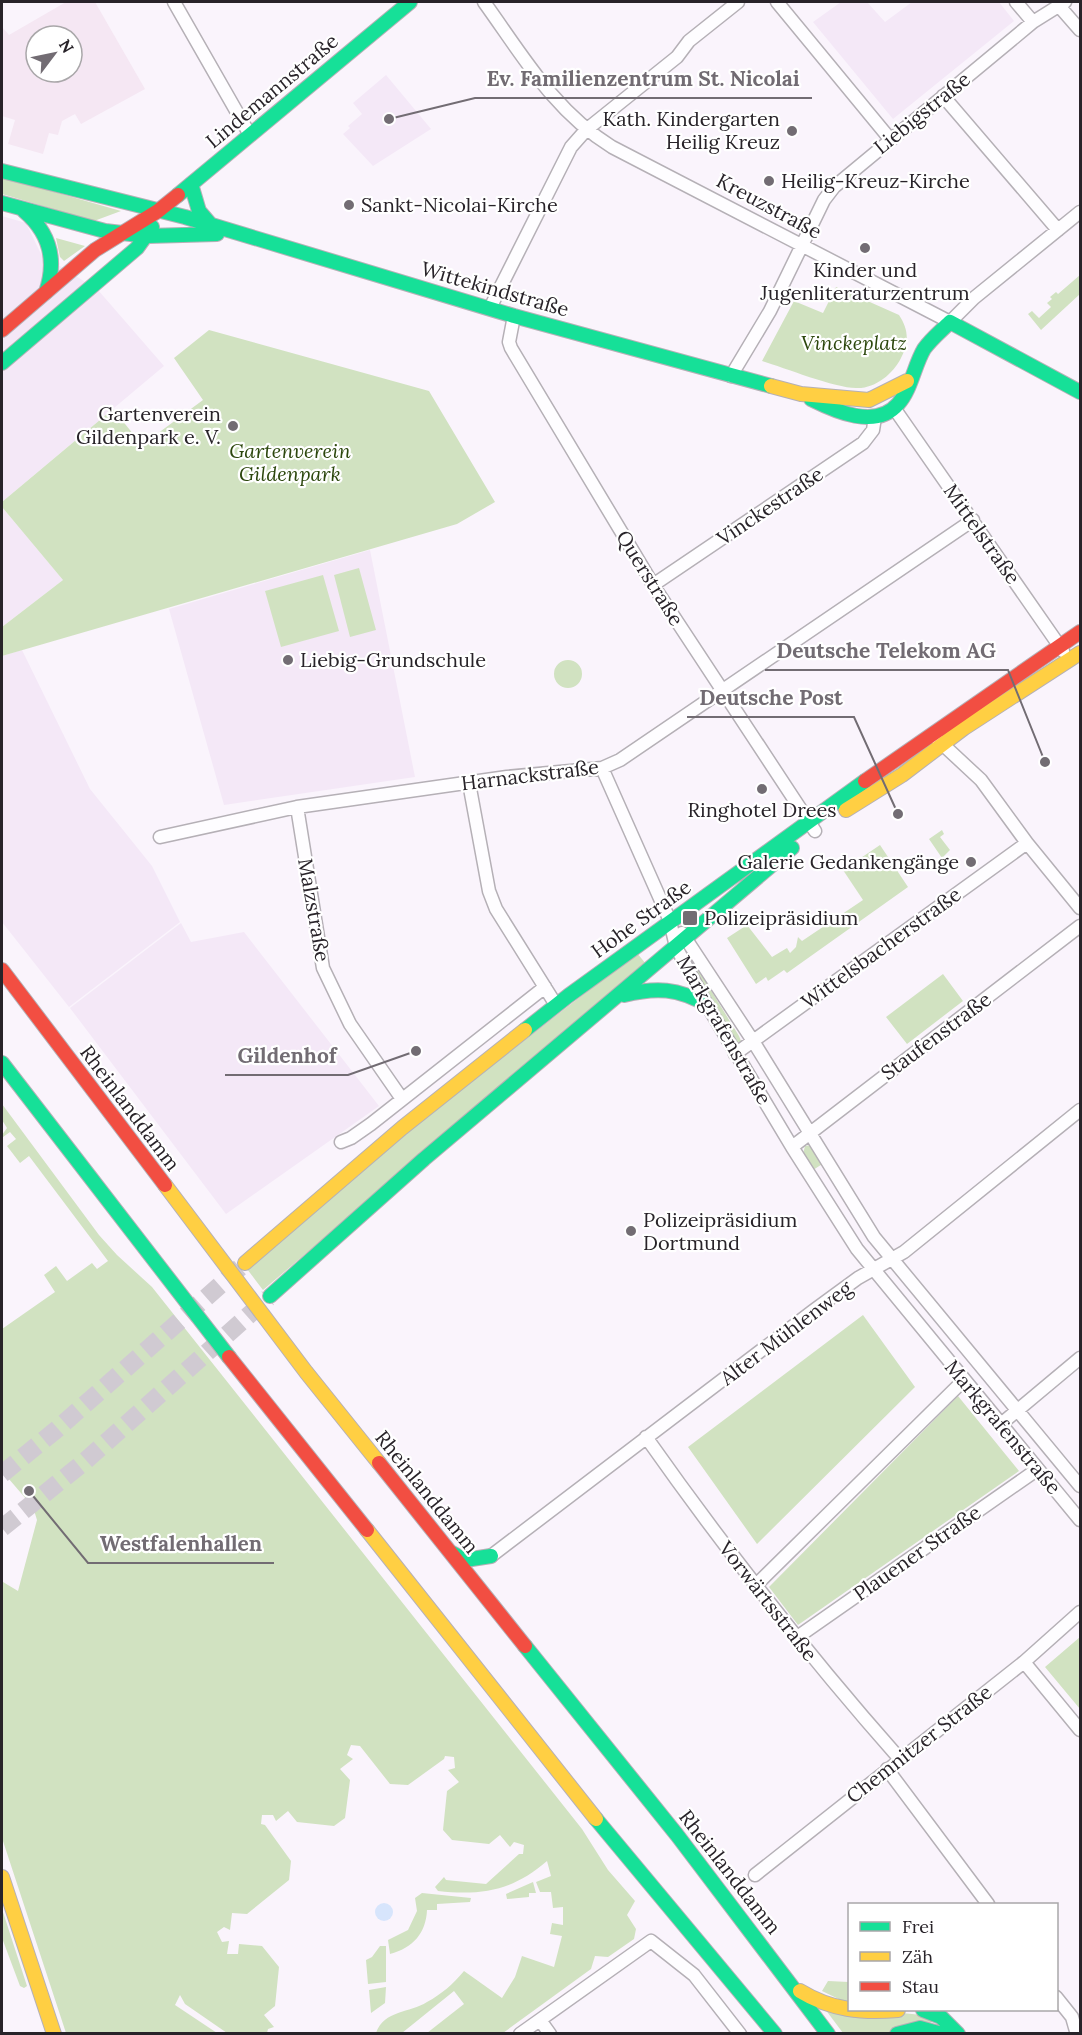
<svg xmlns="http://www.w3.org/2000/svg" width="1082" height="2035" viewBox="0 0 1082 2035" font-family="Lora,serif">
<rect width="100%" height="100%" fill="#faf4fc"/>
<path fill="#f4e8f7" d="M841 2H867L885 22 912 2H999L1014 21 893 119 813 22Z
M386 75 431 129 373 166 343 134 350 128 348 126 362 114 353 103Z
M2 216 26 223 41 254 98 290 164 366 2 502Z
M2 507 63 580 2 627Z
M370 550 415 777 224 805 169 609Z
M22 650 90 789 152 866 180 922 69 1007 2 922V656Z
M181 923 191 942 244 932 379 1106 226 1214 70 1008Z"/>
<path fill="#f5e7f3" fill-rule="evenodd" d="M66 2H95L145 89 81 124 75 114 62 121 58 135 49 133 43 154 8 144 15 120 2 116V27L9 35ZM36 36H72V72H36Z"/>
<path fill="#d1e2c1" d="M2 177 121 211 94 221 2 194Z
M56 238 85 246 64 261 60 257Z
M1080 275V294L1041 330 1028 314 1032 311 1039 318 1051 307 1047 303 1052 299 1050 297 1056 292 1058 294Z
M836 287 899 315C909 330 909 343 901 358 893 374 875 389 856 388 835 388 785 368 762 361L794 301 823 313Z
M209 330 429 391 495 502 457 524 2 656V627L63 580 2 507V502L113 409 142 445 203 400 174 358Z
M359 568 376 630 350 637 334 575Z
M323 575 339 631 281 647 265 591Z
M554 674a14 14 0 1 1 28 0a14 14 0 1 1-28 0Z
M942 830 944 834 940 837 950 850 942 858 929 839Z
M880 845 908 887 787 973 784 970 768 981 766 977 756 984 727 938 747 925 772 957 787 948 790 953 796 947 798 937 802 941 863 900 843 870Z
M637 953 646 964 263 1290 247 1269 442 1104Z
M693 961 739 1036 741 1041 738 1043H735L689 963Z
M943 974 963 1001 907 1044 886 1017Z
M2 1104 99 1235 117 1255 152 1287 582 1829 608 1870 635 1901 627 1915 636 1929 634 1939 608 1957 595 1956 591 1969 503 2033H427L464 2004 454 1991 402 2033H376C384 2010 410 2013 427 2002 442 1994 453 1984 464 1971L502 1998 515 1977 522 1956 554 1967 562 1936 550 1934 552 1923 563 1925V1907L553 1908 551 1892H540L536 1882 551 1876 547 1861C514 1890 482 1896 438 1891L435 1887 444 1877 446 1880 486 1884 519 1854H523L524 1845 514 1842 510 1847 500 1835 489 1844 452 1840 443 1830 447 1791 459 1782 448 1770 455 1768 454 1757 445 1756 444 1759 408 1785 390 1784 360 1746 351 1745 347 1755 353 1759 340 1769 350 1780 345 1818 334 1826 297 1822 288 1811 276 1821 273 1815H262L261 1824 265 1825 291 1861 289 1880 247 1914 232 1913 230 1930 224 1927 217 1932 222 1942 229 1941 227 1954H238L239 1944 262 1946 279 1967 275 2006 264 2015 274 2027 268 2029 267 2033H227L185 2004 180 1995 175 2005 217 2033H66L2 1838 3 1582 18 1591 37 1520 33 1507 2 1471V1329L55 1292 44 1275 56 1266 67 1281 92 1263 97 1269 108 1261 29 1156 20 1163 7 1146 16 1139 10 1132 3 1137 2 1135 7 1128 2 1120Z
M811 1145 824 1163 813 1170 803 1154 805 1146Z
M863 1315 915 1387 757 1544 688 1447Z
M958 1396 1019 1471 798 1625 769 1587Z
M1080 1637V1709L1045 1667Z
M533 1882 536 1893H529V1897L507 1899 506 1894Z
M422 1893 471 1898 470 1902 437 1904V1910H427C426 1933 413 1948 390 1954L388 1940 408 1930 417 1911 415 1898Z
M2 1909 27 1986 24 1988 20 1986 2 1938Z
M380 1946H386V1982L368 1984 366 1960 372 1957Z
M828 1981 849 1982V2004L822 1991Z
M386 1987 385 2003 371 2013 369 1990Z
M822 2005 922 2015 937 2021 889 2033H843Z"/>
<path fill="#d7e5fc" d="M375 1912a9 9 0 1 1 18 0a9 9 0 1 1-18 0Z"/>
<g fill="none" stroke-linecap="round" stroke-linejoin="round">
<path stroke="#d0cad2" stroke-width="18" stroke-dasharray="18 9" stroke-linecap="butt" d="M2 1474 56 1430 244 1264
M2 1528 84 1462 268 1298"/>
<defs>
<path id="street" d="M174 2 250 135
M484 2C523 56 554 111 612 147L950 322 974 298 1080 212
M777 2 890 139
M1016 2 1033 22
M1059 6 1080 30
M943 96 1058 230
M490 308 571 147 586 130 677 57 689 41 738 2
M514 316 509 342 511 348 655 588 815 831
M731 376 770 311 824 200 834 187 1033 22 1065 2
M894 408 1063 651
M653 585 863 443 873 430 875 417
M938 740 981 780 1027 843 1080 908
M602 768 670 921 676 947 707 1005 792 1147 857 1249 1080 1520
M469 783 489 891 496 909 556 1005
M297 807 323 968 350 1024 402 1099
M160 837 297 807 507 777 602 768 620 760 973 520
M682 933 753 1041 874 1237 1080 1486
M735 1054 1027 843
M341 1142 351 1138 371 1124 545 987
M792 1147 1080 926
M1001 1424 1080 1358
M646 1437C725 1549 808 1655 899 1758
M491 1556 813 1311 858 1278 904 1252 1080 1110
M755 1586 964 1380
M796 1638 1038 1469
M1024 1662 1080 1730
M887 1769 988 1904
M755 1875 1024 1662 1080 1612
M1056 1997 1072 2017 1076 2031
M540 2020 550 2034
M520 2034 651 1941 694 1975 740 2034"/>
<path id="fast" d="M2 171 185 217 514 316 771 386
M191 184 199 211 211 225
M178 195 410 2
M2 203 105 231 148 236 217 234
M24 211C50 233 57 260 46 292
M2 363 137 248 152 227
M811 399C835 411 876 430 898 404 911 390 914 366 924 349 931 339 941 331 950 322L1080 392
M624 995C656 987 678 988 707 1005
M525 1030 568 996 865 781
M2 1063 229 1357
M270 1296 424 1159 792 848
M452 1553 465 1560 491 1556
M525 1646 677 1835 828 2034
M596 1819 775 2034
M923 2010 941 2017 958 2034
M897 2034 920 2028 942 2034"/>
<path id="slow" d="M771 386 801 394 869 400 907 381
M846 810 902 775 964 728 1080 653
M165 1185 306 1372 379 1463
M245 1263 402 1128 525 1030
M367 1530 596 1819
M2 1877 54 2034
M800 1991C831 2010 862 2013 898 2010"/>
<path id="jam" d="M2 330 95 250 158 211 178 195
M865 781 1080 632
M2 970 165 1185
M229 1357 367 1530
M379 1463 525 1646"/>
</defs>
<use href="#street" stroke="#b5b0b6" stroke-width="15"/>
<use href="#fast" stroke="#b5b0b6" stroke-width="16"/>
<use href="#slow" stroke="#b5b0b6" stroke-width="16"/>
<use href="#jam" stroke="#b5b0b6" stroke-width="16"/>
<use href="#street" stroke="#fefdff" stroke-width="12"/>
<use href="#fast" stroke="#16e098" stroke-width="14"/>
<use href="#slow" stroke="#ffcf43" stroke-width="14"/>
<use href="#jam" stroke="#f24e42" stroke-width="14"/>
</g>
<g fill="#726c73" stroke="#fff" stroke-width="2">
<circle cx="792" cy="131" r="6"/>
<circle cx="769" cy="181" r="6"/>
<circle cx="349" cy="205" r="6"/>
<circle cx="865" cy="248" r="6"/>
<circle cx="233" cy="426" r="6"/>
<circle cx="288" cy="660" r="6"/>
<circle cx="762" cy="789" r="6"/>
<circle cx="971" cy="862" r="6"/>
<rect x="682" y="910" width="16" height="16" rx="3"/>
<circle cx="631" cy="1231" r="6"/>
</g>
<g text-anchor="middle" stroke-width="4.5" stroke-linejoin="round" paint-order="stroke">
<g font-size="20" fill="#282329" stroke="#fff">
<text transform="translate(272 91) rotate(-40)" y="7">Lindemannstraße</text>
<text transform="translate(922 113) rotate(-39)" y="7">Liebigstraße</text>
<text transform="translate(769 206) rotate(28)" y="7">Kreuzstraße</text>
<text transform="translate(495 289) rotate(16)" y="7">Wittekindstraße</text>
<text transform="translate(770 506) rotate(-34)" y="7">Vinckestraße</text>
<text transform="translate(982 534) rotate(55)" y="7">Mittelstraße</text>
<text transform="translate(650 578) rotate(58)" y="7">Querstraße</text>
<text transform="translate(530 775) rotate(-7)" y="7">Harnackstraße</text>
<text transform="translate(314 910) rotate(80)" y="7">Malzstraße</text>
<text transform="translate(641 919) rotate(-36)" y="7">Hohe Straße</text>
<text transform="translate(881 948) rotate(-36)" y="7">Wittelsbacherstraße</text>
<text transform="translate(724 1030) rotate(60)" y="7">Markgrafenstraße</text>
<text transform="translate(936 1036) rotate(-37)" y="7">Staufenstraße</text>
<text transform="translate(130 1108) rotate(53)" y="7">Rheinlanddamm</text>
<text transform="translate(786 1333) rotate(-37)" y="7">Alter Mühlenweg</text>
<text transform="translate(1003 1427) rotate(50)" y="7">Markgrafenstraße</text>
<text transform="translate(427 1492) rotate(51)" y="7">Rheinlanddamm</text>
<text transform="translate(917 1553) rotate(-35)" y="7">Plauener Straße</text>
<text transform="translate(768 1601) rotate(52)" y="7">Vorwärtsstraße</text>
<text transform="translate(919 1744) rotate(-38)" y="7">Chemnitzer Straße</text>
<text transform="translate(730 1872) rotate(52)" y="7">Rheinlanddamm</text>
</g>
<g font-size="20" fill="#282329" stroke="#fff" text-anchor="start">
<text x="780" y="126" text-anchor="end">Kath. Kindergarten<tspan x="780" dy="23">Heilig Kreuz</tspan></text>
<text x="781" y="188">Heilig-Kreuz-Kirche</text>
<text x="361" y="212">Sankt-Nicolai-Kirche</text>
<text x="865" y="277" text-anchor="middle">Kinder und<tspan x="865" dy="23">Jugenliteraturzentrum</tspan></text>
<text x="221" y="421" text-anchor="end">Gartenverein<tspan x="221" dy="23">Gildenpark e. V.</tspan></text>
<text x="300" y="667">Liebig-Grundschule</text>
<text x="762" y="817" text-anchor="middle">Ringhotel Drees</text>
<text x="959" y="869" text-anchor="end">Galerie Gedankengänge</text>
<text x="704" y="925">Polizeipräsidium</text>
<text x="643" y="1227">Polizeipräsidium<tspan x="643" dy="23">Dortmund</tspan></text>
</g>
<g font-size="20" font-style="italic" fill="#2c470d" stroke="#fff">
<text x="854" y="350">Vinckeplatz</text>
<text x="290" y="458">Gartenverein<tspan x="290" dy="23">Gildenpark</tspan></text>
</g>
</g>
<path fill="none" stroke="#726c73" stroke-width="2" d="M389 119L475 98H812M1045 762L1008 670H765M898 814L854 717H687M416 1051L348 1075H225M29 1491L88 1563H274"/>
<g fill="#726c73" stroke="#fff" stroke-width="2">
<circle cx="389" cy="119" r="6"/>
<circle cx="1045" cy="762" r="6"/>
<circle cx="898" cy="814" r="6"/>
<circle cx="416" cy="1051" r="6"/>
<circle cx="29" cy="1491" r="6"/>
</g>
<g font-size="21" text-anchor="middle" font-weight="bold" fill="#726c73" stroke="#fff" stroke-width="4.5" stroke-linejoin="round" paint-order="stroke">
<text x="643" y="86">Ev. Familienzentrum St. Nicolai</text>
<text x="886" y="658">Deutsche Telekom AG</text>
<text x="771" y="705">Deutsche Post</text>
<text x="287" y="1063">Gildenhof</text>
<text x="181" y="1551">Westfalenhallen</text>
</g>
<rect width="1082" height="2035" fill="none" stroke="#282329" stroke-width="6"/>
<rect x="848" y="1903" width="210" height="108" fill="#ffffff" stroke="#a9a7a9" stroke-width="1.5"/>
<rect x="860" y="1922" width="30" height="9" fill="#16e098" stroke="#a9a7a9" stroke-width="1.5"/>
<text x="902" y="1933" font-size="18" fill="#282329">Frei</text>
<rect x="860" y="1952" width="30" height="9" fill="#ffcf43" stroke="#a9a7a9" stroke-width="1.5"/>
<text x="902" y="1963" font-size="18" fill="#282329">Zäh</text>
<rect x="860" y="1982" width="30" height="9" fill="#f24e42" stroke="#a9a7a9" stroke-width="1.5"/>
<text x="902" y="1993" font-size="18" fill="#282329">Stau</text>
<g transform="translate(54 54) rotate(58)"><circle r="28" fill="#ffffff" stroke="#a9a7a9" stroke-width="1.5"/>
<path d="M0-4.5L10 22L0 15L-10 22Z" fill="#726c73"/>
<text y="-9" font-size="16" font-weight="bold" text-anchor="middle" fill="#282329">N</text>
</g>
</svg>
